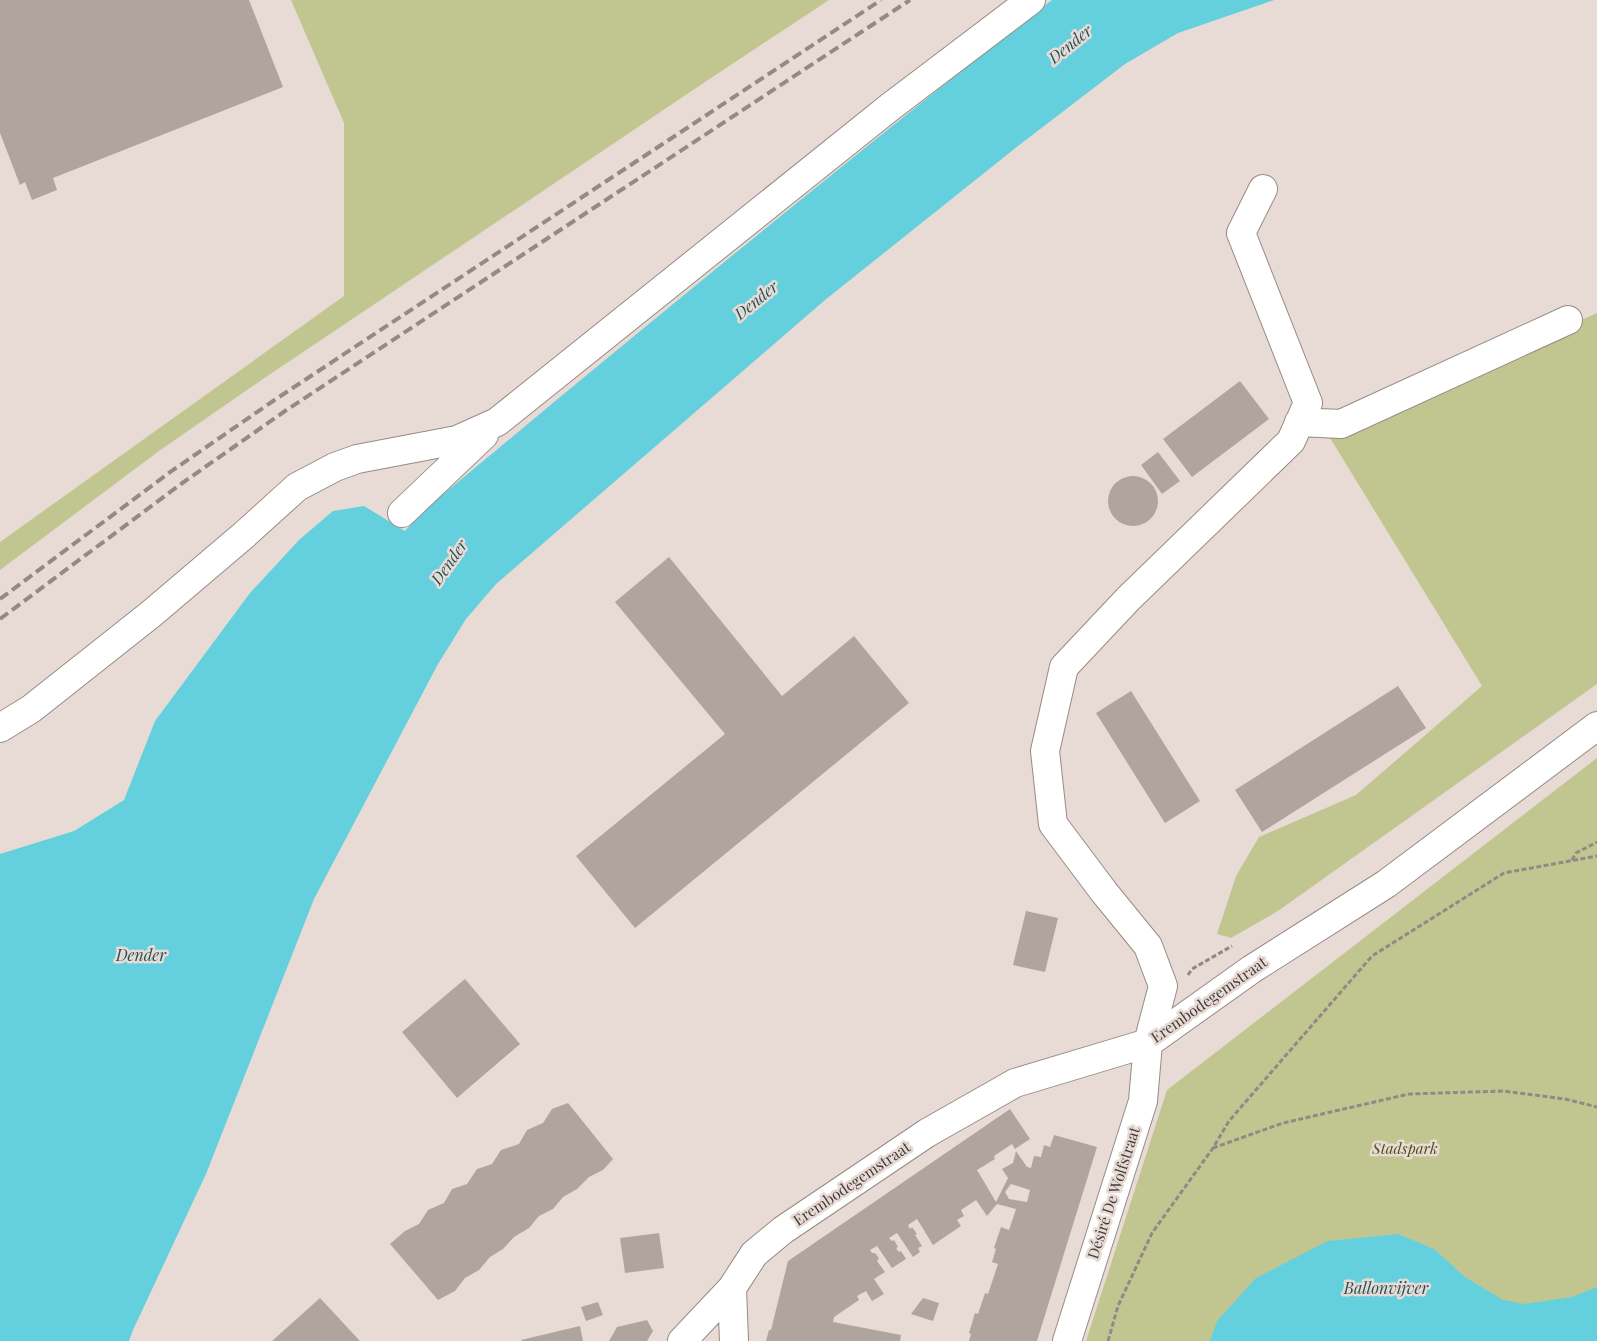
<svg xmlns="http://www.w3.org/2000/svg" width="1597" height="1341" viewBox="0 0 1597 1341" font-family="'Playfair Display',serif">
<rect width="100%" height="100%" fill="#e8dbd5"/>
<path fill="#c1c690" d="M291 0H829L708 80 263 379 159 451 0 570V542L344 296V123Z
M1597 313V684L1278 911 1231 938 1217 934 1236 876 1259 837 1356 795 1482 686 1327 433Z
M1597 758V1341H1086L1167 1090Z"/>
<path fill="#64d0dd" d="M1052 0H1274L1178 33 1125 64 1018 146 825 300 496 584 466 619 438 664 314 899 206 1174 133 1330 129 1341H0V854L74 831 124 800 155 721 250 593 299 540 333 511 364 506 405 531 421 513C629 339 838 167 1052 0Z
M1398 1234 1434 1249 1465 1277 1503 1300 1524 1304 1572 1297 1597 1287V1341H1210L1217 1321 1256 1278 1328 1241Z"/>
<path fill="#b0a49e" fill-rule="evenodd" d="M0 0H249L283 87 53 178 57 190 32 200 25 182 20 185 0 133Z
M1240 381 1269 419 1192 477 1163 439Z
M1158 452 1180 481 1162 494 1141 465Z
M1108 501a25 25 0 1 1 50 0a25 25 0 1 1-50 0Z
M669 557 782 696 854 636 909 703 635 928 576 856 725 734 615 602Z
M1398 686 1426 728 1262 832 1235 790Z
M1131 691 1200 801 1165 823 1096 713Z
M1026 911 1058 918 1045 972 1013 965Z
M465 979 520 1044 457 1098 402 1032Z
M568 1103 613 1159 603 1170 589 1177 577 1189 563 1197 553 1209 539 1216 529 1228 514 1237 503 1249 490 1257 479 1270 465 1278 455 1291 438 1300 390 1244 405 1231 419 1224 428 1210 444 1203 452 1189 467 1184 477 1169 492 1164 501 1150 519 1144 527 1130 543 1123 552 1109Z
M1010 1109 1030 1139 1015 1149 1012 1144 994 1156 995 1159 977 1170 996 1202 1008 1178 1002 1169 1013 1163 1016 1151 1027 1167 1031 1168 1034 1156 1041 1157 1044 1145 1050 1147 1054 1135 1097 1147 1037 1341H969L971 1334 969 1333 975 1313 978 1314 985 1293 988 1294 998 1264 992 1262 996 1249 994 1248 1001 1227 1009 1230 1016 1209 997 1204 987 1216 976 1200 961 1210 964 1216 957 1220 961 1226 933 1245 917 1219 908 1225 910 1229 912 1227 917 1234 915 1235 922 1246 918 1248 920 1252 913 1257 897 1233 889 1238 892 1241 894 1240 898 1247 896 1248 899 1252 901 1251 906 1259 892 1268 877 1246 870 1250 872 1253H875L879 1258 877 1261 885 1272 874 1279 884 1294 872 1301 866 1291 857 1296 859 1300 834 1317 833 1322 901 1335 900 1341H766L769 1330H771L772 1326 788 1261ZM1011 1184 1030 1190 1027 1202 1009 1199 1005 1192Z
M659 1233 664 1268 625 1273 620 1238Z
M320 1298 360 1341H272Z
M923 1298 939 1303 933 1321 911 1314Z
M598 1302 603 1315 586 1321 581 1307Z
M647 1320 653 1331 647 1341H609L617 1327Z
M580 1326 583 1341H522L521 1340Z"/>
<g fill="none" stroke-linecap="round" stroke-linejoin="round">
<defs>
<path id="minor" d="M1299 422 1341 424 1568 320
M402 513 484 435
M0 728 31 709 151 614 244 535 297 487 335 467 357 459 457 440 497 422 890 107 1031 0
M732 1288 734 1341
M682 1341 732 1288 754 1254 783 1230 927 1133 1015 1083 1148 1043 1252 969 1386 884 1597 726
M1067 1341 1143 1101 1148 1043 1163 986 1148 946 1104 892 1053 824 1045 751 1064 667 1128 599 1291 441 1308 403 1241 233 1263 189"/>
</defs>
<use href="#minor" stroke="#968b85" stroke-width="30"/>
<path stroke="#928985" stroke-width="3" stroke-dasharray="5 2.5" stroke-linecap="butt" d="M1572 860 1576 853 1597 842
M1188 975 1192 969 1232 946
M1213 1148 1283 1123 1409 1094 1503 1091 1565 1099 1597 1107
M1108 1341 1118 1306 1152 1233 1213 1148 1229 1121 1372 956 1504 873 1597 856"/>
<use href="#minor" stroke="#fff" stroke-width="28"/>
<path stroke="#938a86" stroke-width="4" stroke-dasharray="10 5" stroke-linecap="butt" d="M0 599 173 470 276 399 881 0
M0 619 181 484 285 411 910 0"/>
</g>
<g text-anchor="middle" stroke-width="5" stroke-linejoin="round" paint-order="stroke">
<g font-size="15" fill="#403b38" stroke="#e8dbd5">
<text transform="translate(1209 1000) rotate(-35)" y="5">Erembodegemstraat</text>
<text transform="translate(852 1184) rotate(-34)" y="5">Erembodegemstraat</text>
<text transform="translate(1114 1193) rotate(-72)" y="5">Désiré De Wolfstraat</text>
</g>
<g font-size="15" font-style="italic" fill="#4b4f16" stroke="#e8dbd5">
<text x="1405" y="1154">Stadspark</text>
</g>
<g font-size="16" font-style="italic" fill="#215157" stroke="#e8dbd5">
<text transform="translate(1070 44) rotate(-39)" y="6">Dender</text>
<text transform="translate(756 300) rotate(-39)" y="6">Dender</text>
<text transform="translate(449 562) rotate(-55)" y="6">Dender</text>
<text x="141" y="961">Dender</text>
<text x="1386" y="1294">Ballonvijver</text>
</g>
</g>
</svg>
